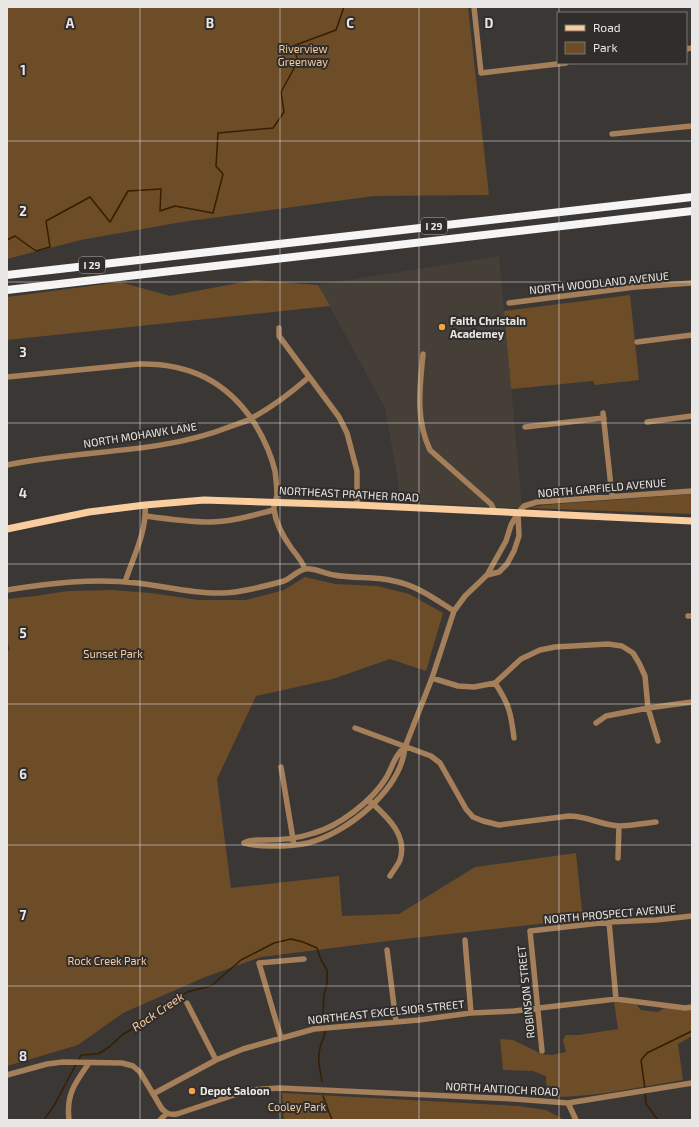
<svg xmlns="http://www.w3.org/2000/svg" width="699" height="1127" viewBox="0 0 699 1127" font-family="'Exo 2',sans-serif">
<rect width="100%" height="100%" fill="#3a3735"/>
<path fill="#463f38" d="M499 256 522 508 399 502 398 481 385 408 318 285Z"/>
<path fill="#6d4c28" d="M7 7H468L489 195 374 196 182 222 81 240 7 259Z
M254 280 318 285 330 306 7 340V297L120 282 170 296Z
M630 295 639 380 595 385 593 381 511 389 504 311Z
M692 494V514L529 508 544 505Z
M305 577 335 584 377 586 409 594 443 613 426 671 390 659 333 679 256 696 217 779 231 888 339 876 342 916 399 914 475 867 576 853 583 919 404 939 261 957 205 977 123 1013 78 1045 7 1066V650H10L7 640V599L35 596 68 591 112 590 151 593 198 600H246L284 590Z
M619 1001 637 1005 641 1010 658 1012 664 1008 684 1010 692 1009V1036L678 1044 683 1080C638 1087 593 1098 547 1097L546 1076 533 1071 503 1070 500 1039 513 1040 542 1054 551 1055 566 1052 563 1040 566 1035H579L618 1029 614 1002Z
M282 1093 518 1106 546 1110 565 1120H284Z"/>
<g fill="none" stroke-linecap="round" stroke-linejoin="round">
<path stroke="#361e00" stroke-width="1.5" d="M7 240 15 236 36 251 50 247 46 221 90 197 110 222 128 191 161 189 160 211 175 206 213 213 223 174 216 166 218 133 273 128 284 112 281 92 298 61 293 46 336 30 344 7
M78 1061 81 1055 98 1054 109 1047 122 1035 152 1017 187 992 211 986 241 960 274 943 291 939 303 942 317 948 321 960 327 970V984L324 994 323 1013 324 1025
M322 1081C320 1070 317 1059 320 1048 321 1042 325 1037 325 1030
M645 1089 641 1060 647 1053 692 1031
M645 1093 646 1104 658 1120
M323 1096 332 1120
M44 1120 55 1104 76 1064
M342 1120H347"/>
<path stroke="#a47f59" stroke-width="5.5" d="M474 7 481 73 566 63
M686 49 692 48
M612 134 692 126
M509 303 635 287 692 283
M279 328V336L339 417 347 433 357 471V505
M637 342 692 335
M423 354C420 386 415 419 430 450L491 504 495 512
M7 377 139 364C189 363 227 381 255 424 264 439 271 454 275 471 276 479 277 487 277 495 276 500 273 506 274 510 276 524 284 538 292 549 298 557 301 559 305 569
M603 413 612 496
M647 422 692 416
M525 427 604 418
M7 465C80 449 158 455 229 427 237 424 245 422 252 418 272 407 292 392 309 377
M146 516C167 519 188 522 210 522 232 522 253 515 274 510
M487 575 499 572 507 564 514 551 519 536 518 514
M125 582C133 557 147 532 145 505
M7 590C50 583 94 578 137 583 165 586 193 594 221 593 239 593 266 586 284 581 291 578 297 571 305 569 313 567 325 574 334 575 354 579 375 576 394 581 416 585 435 599 454 611
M688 616H692
M432 678 458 686 474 687 495 683 521 659 540 650 555 647 608 644 622 646 633 653 639 663 645 676 648 708 658 741
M495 683C509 704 511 713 514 738
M596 723 606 716 648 708 692 702
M355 728 431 756 440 763 466 809 473 817 483 821 499 825 569 816C587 816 601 825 619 826 631 826 644 823 656 822
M281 767 294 845
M371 802C387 817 408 835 400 860 398 865 393 871 390 876
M244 843C253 846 261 846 271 846 283 846 296 846 308 843 347 833 401 790 405 747L432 678 454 611 465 596 487 575 506 541 511 525 518 513 524 506 537 502 692 491
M244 843C251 839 257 840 265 840 281 840 299 838 314 833 339 826 372 801 386 778 393 766 394 756 405 747
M618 858 619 826
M609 922 616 999
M465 940 471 1013
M387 950 396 1022
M187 1003 216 1060
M281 1038 259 963 304 959
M542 1051 530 931 609 922 656 920 692 916
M7 1075 47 1064 63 1062 122 1063 133 1066 140 1072 162 1109C167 1114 170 1115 177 1114L237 1094 252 1090 279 1088 514 1099 568 1103 692 1083
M153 1094 216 1060 243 1049 314 1029 419 1020 471 1013 514 1011 616 999 685 1008 692 1007
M568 1103 576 1120
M69 1120C66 1094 75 1083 89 1063
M160 1120 167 1113"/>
<path stroke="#facd9f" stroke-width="7" d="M7 529 89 512 145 505 204 500 357 505 692 521"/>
<path stroke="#f5f5f5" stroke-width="8" d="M7 275 692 197
M7 290 692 211"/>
</g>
<path fill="none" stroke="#e8e7e5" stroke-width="1" stroke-opacity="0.55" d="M140 7V1120M280 7V1120M419 7V1120M559 7V13M559 63V1120M7 141H692M7 282H692M7 423H692M7 564H692M7 704H692M7 845H692M7 986H692"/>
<g fill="#f4a444" stroke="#302d2b" stroke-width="1.5">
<circle cx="442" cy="327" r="4"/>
<circle cx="192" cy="1091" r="4"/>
</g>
<g text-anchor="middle" stroke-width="4" stroke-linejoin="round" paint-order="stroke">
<g fill="#302d2b" stroke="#b1afad" stroke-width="1">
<rect x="421" y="218" width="26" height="16" rx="3"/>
<rect x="79" y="257" width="26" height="16" rx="3"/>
</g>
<g font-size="10" font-weight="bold" fill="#e8e7e5">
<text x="434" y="230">I 29</text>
<text x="92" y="269">I 29</text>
</g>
<g font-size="11" fill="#f6cca1" stroke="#302d2b">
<text x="303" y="53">Riverview<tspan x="303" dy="13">Greenway</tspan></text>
<text x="113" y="658">Sunset Park</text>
<text x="107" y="965">Rock Creek Park</text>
<text x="297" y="1111">Cooley Park</text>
</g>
<g font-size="11" fill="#e8e7e5" stroke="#302d2b">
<text transform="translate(599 283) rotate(-6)" y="4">NORTH WOODLAND AVENUE</text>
<text transform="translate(140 435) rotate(-9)" y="4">NORTH MOHAWK LANE</text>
<text transform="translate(602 488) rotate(-5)" y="4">NORTH GARFIELD AVENUE</text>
<text transform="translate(349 494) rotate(3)" y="4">NORTHEAST PRATHER ROAD</text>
<text transform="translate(610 914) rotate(-5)" y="4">NORTH PROSPECT AVENUE</text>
<text transform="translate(526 992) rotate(-96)" y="4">ROBINSON STREET</text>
<text transform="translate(386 1012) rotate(-6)" y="4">NORTHEAST EXCELSIOR STREET</text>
<text transform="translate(502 1089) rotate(3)" y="4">NORTH ANTIOCH ROAD</text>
</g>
<g font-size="11" font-weight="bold" fill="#e8e7e5" stroke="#302d2b" text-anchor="start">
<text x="450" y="325">Faith Christain<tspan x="450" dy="13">Academey</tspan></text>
<text x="200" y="1095">Depot Saloon</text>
</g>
<g font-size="12" font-style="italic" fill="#f8cda2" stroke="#302d2b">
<text transform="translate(158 1012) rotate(-34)" y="4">Rock Creek</text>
</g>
</g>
<g font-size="13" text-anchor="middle" font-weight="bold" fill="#e8e7e5" stroke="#302d2b" stroke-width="4" stroke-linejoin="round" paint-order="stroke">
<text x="70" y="28">A</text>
<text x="210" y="28">B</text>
<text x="350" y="28">C</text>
<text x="489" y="28">D</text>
<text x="23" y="75">1</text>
<text x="23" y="216">2</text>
<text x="23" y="357">3</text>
<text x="23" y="498">4</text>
<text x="23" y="638">5</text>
<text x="23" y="779">6</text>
<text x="23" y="920">7</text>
<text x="23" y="1061">8</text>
</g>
<rect width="699" height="1127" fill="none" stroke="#e8e7e5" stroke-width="16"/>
<rect x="557" y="12" width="130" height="52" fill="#302d2b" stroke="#7a7775"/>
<rect x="565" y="25" width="20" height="6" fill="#facd9f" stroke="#7a7775"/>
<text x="593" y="32" font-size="12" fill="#e8e7e5">Road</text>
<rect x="565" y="42" width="20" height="12" fill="#6d4c28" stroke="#7a7775"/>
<text x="593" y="52" font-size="12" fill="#e8e7e5">Park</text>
</svg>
